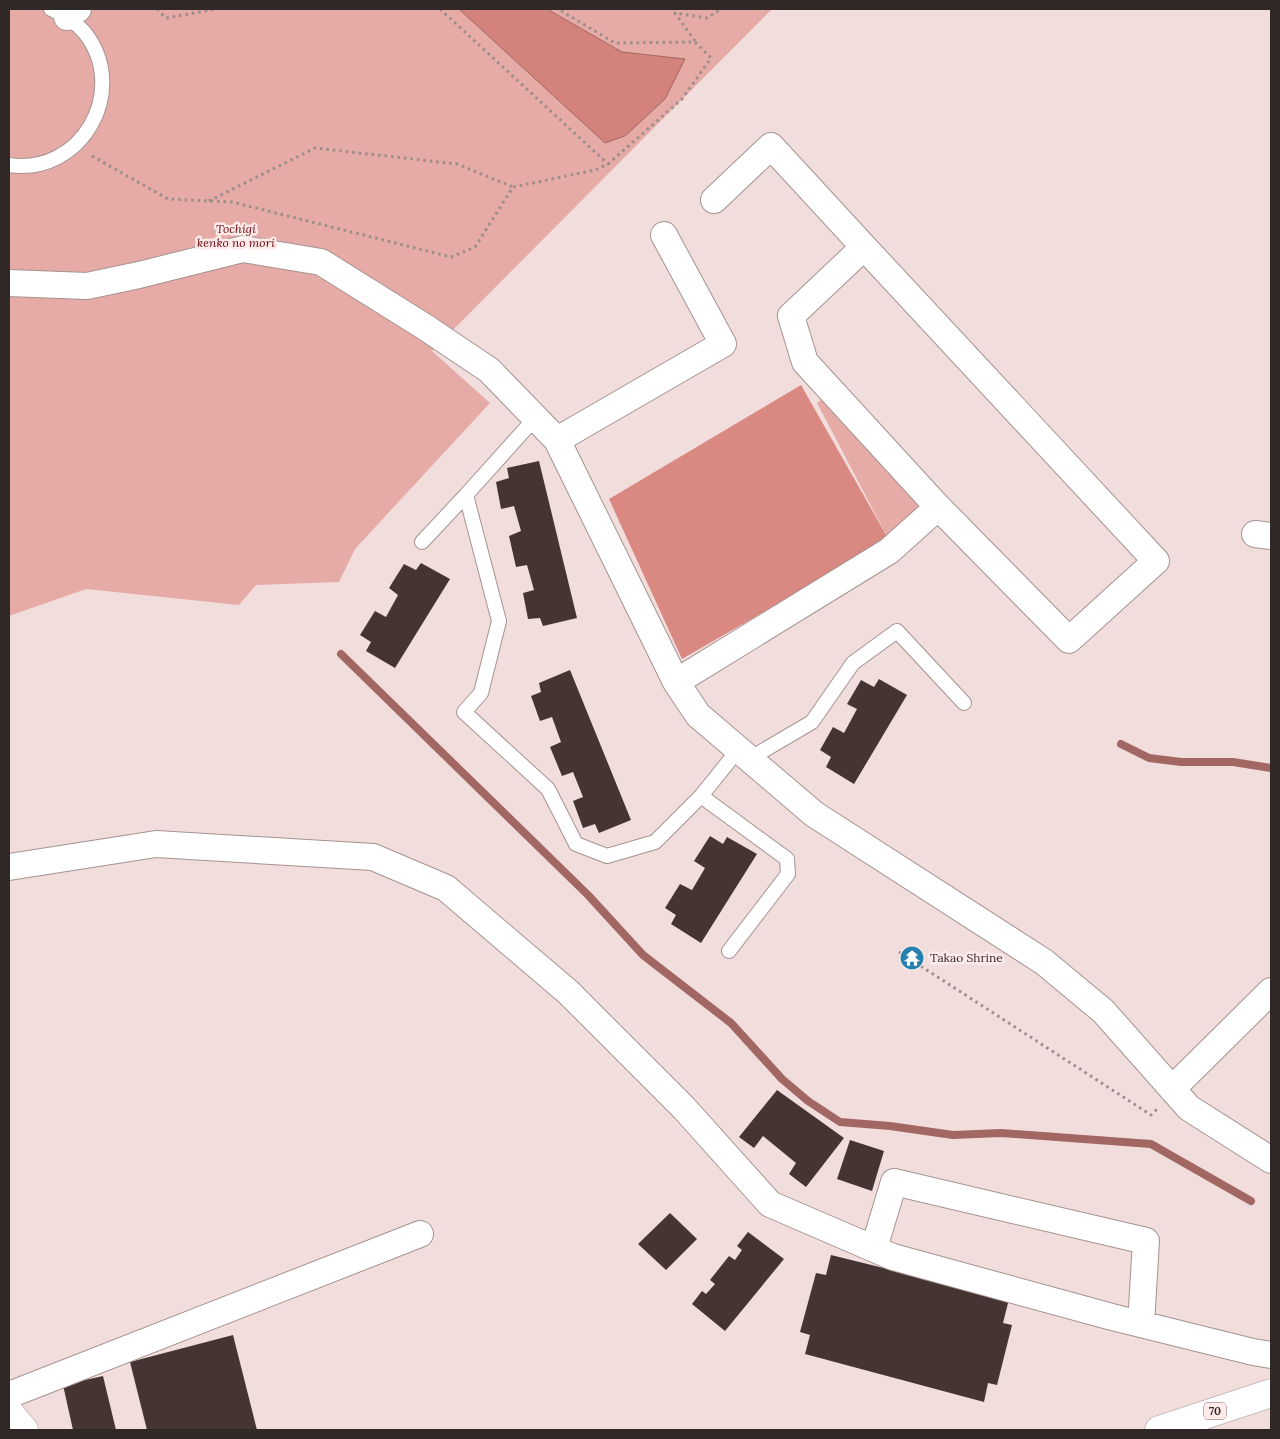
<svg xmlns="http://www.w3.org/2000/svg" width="1280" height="1439" viewBox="0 0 1280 1439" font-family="Lora,serif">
<rect width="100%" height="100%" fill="#f1dedc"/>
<path fill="#e6aba6" d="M9 9H772L432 351 490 403 355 549 339 582 256 585 239 605 86 589 9 616Z
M822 399 920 497 919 516 889 540 817 403Z"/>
<path fill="#da8882" d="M801 385 889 540 682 659 609 499Z"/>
<path fill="#d3827c" stroke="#a26762" d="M459 9H547L622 52 685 59 665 99 625 136 605 143Z"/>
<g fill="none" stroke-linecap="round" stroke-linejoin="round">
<path stroke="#a26762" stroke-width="8" d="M341 654 588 895 643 955 731 1023 782 1079 808 1101 840 1122 890 1126 953 1135 1001 1133 1151 1144 1251 1201
M1121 744 1149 758 1181 762H1233L1271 768"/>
</g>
<path fill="#443533" d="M539 461 577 618 543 626 540 618 528 619 523 593 534 590 527 565 516 567 509 536 521 531 514 506 501 509 496 482 509 478 507 468Z
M421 563 450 579 395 668 366 651 371 642 360 635 375 611 386 617 398 595 389 588 404 564 416 570Z
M570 670 631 820 599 833 595 824 583 828 573 801 583 797 573 772 562 776 550 747 561 742 552 717 540 721 531 696 541 692 539 683Z
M879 679 907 695 854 784 826 767 831 757 820 750 833 727 844 733 857 709 847 704 861 680 874 687Z
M710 836 723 844 727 837 757 854 701 943 671 924 676 915 665 908 680 884 692 890 705 868 694 861Z
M777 1090 844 1138 806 1187 789 1174 796 1163 763 1136 754 1148 739 1137Z
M850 1140 884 1151 872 1191 837 1179Z
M670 1213 697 1239 666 1270 638 1244Z
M748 1232 784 1259 725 1331 692 1304 702 1291 706 1294 715 1284 710 1280 729 1256 735 1260 742 1250 737 1246Z
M831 1255 1009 1299 1003 1323 1012 1325 997 1385 988 1383 984 1402 805 1354 810 1335 800 1332 816 1273 826 1275Z
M233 1335 257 1430H147L130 1362Z
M103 1376 116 1430H73L63 1385Z"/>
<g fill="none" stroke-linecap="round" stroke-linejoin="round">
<defs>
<path id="lane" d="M9 165C81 176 130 91 85 33 76 22 64 15 51 9
M536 417 466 495 499 621 481 693 464 712 548 789 576 844 607 856 655 842 701 796 738 750
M422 542 466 495
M749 759 812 722 853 663 897 631 964 703
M701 796 787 859 788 874 729 951"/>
<path id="street" d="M67 17 78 9
M864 247 1156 561 1069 640 938 507
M9 283 87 286 139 275 243 249 321 262 425 327 489 370 557 440 676 682 698 715 814 814 1044 962 1103 1011 1189 1108 1271 1160
M557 440 723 344 664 235
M1255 534 1271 536
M676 682 889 551 938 507 805 362 791 316 864 247 771 146 714 200
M9 867 156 844 373 857 446 888 568 992 684 1108 770 1204 893 1257 1112 1317 1253 1352 1271 1355
M1172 1089 1271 991
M874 1248 894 1182 1146 1241 1141 1324
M9 1395 420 1234"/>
<path id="secondary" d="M9 1412 24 1430"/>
<path id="primary" d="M1159 1430 1271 1393"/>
</defs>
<use href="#lane" stroke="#a59391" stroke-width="16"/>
<use href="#street" stroke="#a59391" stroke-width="28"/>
<use href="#secondary" stroke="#a59391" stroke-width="29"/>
<use href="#primary" stroke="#a59391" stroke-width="29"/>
<path stroke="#9a8d8b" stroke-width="3" stroke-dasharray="2.5 4" stroke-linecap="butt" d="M157 9 166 18 216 9
M440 9 608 164
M695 41 675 13 707 18 721 9
M92 156 168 199 232 202 451 257 475 247 513 187 595 170 608 164 682 99 711 58 695 42 615 43 558 9
M209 201 315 148 457 164 513 187
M899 952 1151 1115 1157 1109"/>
<use href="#lane" stroke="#fff" stroke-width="14"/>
<use href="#street" stroke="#fff" stroke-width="26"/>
<use href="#secondary" stroke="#fff" stroke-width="28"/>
<use href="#primary" stroke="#fff" stroke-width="28"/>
</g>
<defs>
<symbol id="temple-disc" viewBox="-11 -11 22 22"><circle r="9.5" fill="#2582af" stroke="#feebe9"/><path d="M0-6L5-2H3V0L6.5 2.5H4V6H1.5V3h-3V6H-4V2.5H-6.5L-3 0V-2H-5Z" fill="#fff"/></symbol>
</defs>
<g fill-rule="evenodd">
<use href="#temple-disc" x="898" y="944" width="28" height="28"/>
</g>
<g text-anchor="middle" stroke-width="5" stroke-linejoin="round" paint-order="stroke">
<rect fill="#feebe9" stroke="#6d6261" stroke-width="1" x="1204" y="1402.5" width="22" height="17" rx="4"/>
<g font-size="11" font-weight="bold" fill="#2f2827">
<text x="1215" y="1415">70</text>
</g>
<g font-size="12" font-style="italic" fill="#6c050f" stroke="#feebe9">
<text x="236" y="233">Tochigi<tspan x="236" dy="14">kenko no mori</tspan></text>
</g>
<g font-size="12" fill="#2f2827" stroke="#feebe9" text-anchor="start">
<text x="930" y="962">Takao Shrine</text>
</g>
</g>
<rect width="1280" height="1439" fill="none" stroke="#2f2827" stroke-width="20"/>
</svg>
